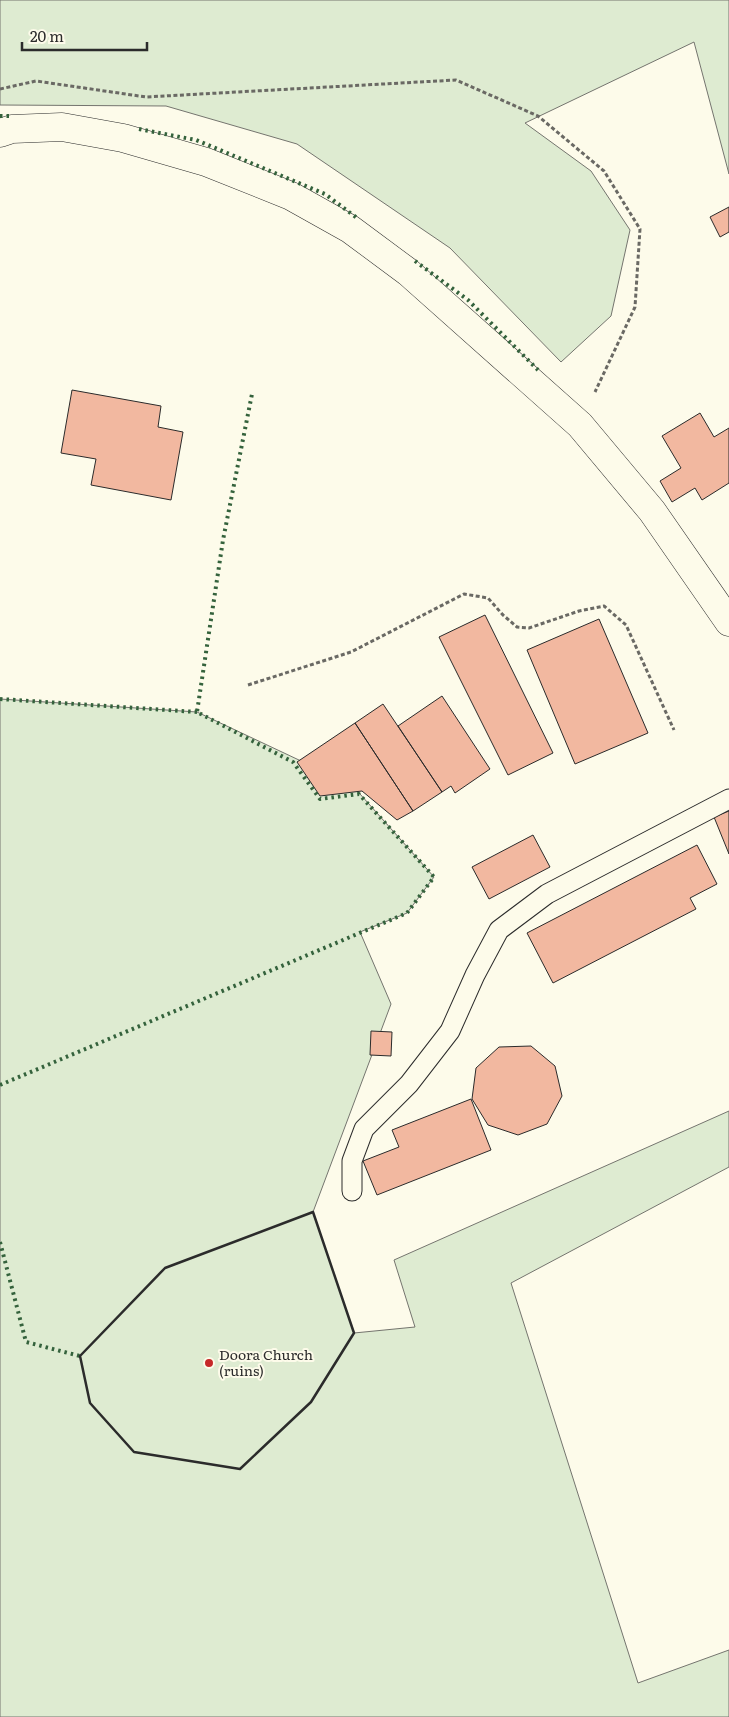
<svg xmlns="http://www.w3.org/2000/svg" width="729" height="1717" viewBox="0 0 729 1717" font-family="Literata,serif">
<rect width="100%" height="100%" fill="#fdfbea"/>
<path fill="#deebd1" stroke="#74746e" d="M0 0H729V174L694 42 525 123 591 171 630 230 611 316 561 362 450 248 297 144 166 106 0 105Z
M0 699 197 712 352 785 434 877 407 913 360 932 391 1004 313 1212 354 1333 415 1327 394 1260 729 1111V1167L511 1283 638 1683 729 1650V1717H0Z"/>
<path fill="#f2b8a0" stroke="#2b2b2b" d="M729 207V232L720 237 710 217Z
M72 390 161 406 158 427 183 432 171 500 91 485 96 459 61 453Z
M700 413 714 437 729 428V483L702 500 695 488 672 502 660 481 681 468 662 436Z
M485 615 553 753 508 775 439 637Z
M599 619 648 733 575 764 527 650Z
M442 696 490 769 455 793 451 786 442 792 398 726Z
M383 704 442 792 413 811 355 723Z
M355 723 413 811 397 820 362 791 320 796 297 762Z
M729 811V854L714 817Z
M533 835 550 867 489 899 472 867Z
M697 845 717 884 690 898 696 909 553 983 527 933Z
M371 1031 392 1032 391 1056 370 1055Z
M531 1046 555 1066 562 1096 547 1124 518 1135 488 1125 472 1099 476 1068 499 1047Z
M471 1099 491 1150 377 1195 363 1161 399 1147 392 1130Z"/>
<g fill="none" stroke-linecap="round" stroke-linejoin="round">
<defs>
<path id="service" d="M352 1191V1161L364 1129 409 1084 450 1031 475 975 499 930 547 894 729 799"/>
<path id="minor" d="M0 133 12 129 62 127 123 138 206 162 291 196 350 229 408 272 580 425 652 511 729 622"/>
</defs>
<use href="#service" stroke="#2b2b2b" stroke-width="21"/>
<use href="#minor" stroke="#2b2b2b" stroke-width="29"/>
<path stroke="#6a6964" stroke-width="3" stroke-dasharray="4 2.5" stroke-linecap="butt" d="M0 89 36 81 146 97 456 80 538 116 604 171 640 229 635 307 595 392
M248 685 351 652 464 594 488 598 503 615 517 627 529 628 579 611 604 606 626 625 674 730"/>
<use href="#service" stroke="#fdfbea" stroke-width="19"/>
<use href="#minor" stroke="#fdfbea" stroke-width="28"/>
<path stroke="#34623c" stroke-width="4" stroke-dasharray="2.5 4" stroke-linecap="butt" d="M0 116H10
M139 129 196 140 325 194 357 218
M415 261 468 300 538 370
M0 699 197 712
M0 1085 407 913 434 877 359 794 320 799 293 762 197 712 223 540 252 394
M0 1242 26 1342 80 1356"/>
<path stroke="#2b2b2b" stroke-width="2.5" d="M313 1212 354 1333 311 1402 240 1469 134 1452 90 1403 80 1356 165 1268Z"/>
</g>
<circle fill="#c62828" stroke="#fdfbea" stroke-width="2" cx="209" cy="1363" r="5"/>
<g text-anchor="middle" stroke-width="4" stroke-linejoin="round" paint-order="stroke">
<g font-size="14" fill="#2b2b2b" stroke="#fdfbea" text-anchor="start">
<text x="219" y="1360">Doora Church<tspan x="219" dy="16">(ruins)</tspan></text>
</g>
</g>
<path d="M22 42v8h125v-8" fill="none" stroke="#2b2b2b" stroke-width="2.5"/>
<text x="30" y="42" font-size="15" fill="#2b2b2b" stroke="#fdfbea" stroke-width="4" paint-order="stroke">20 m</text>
</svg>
